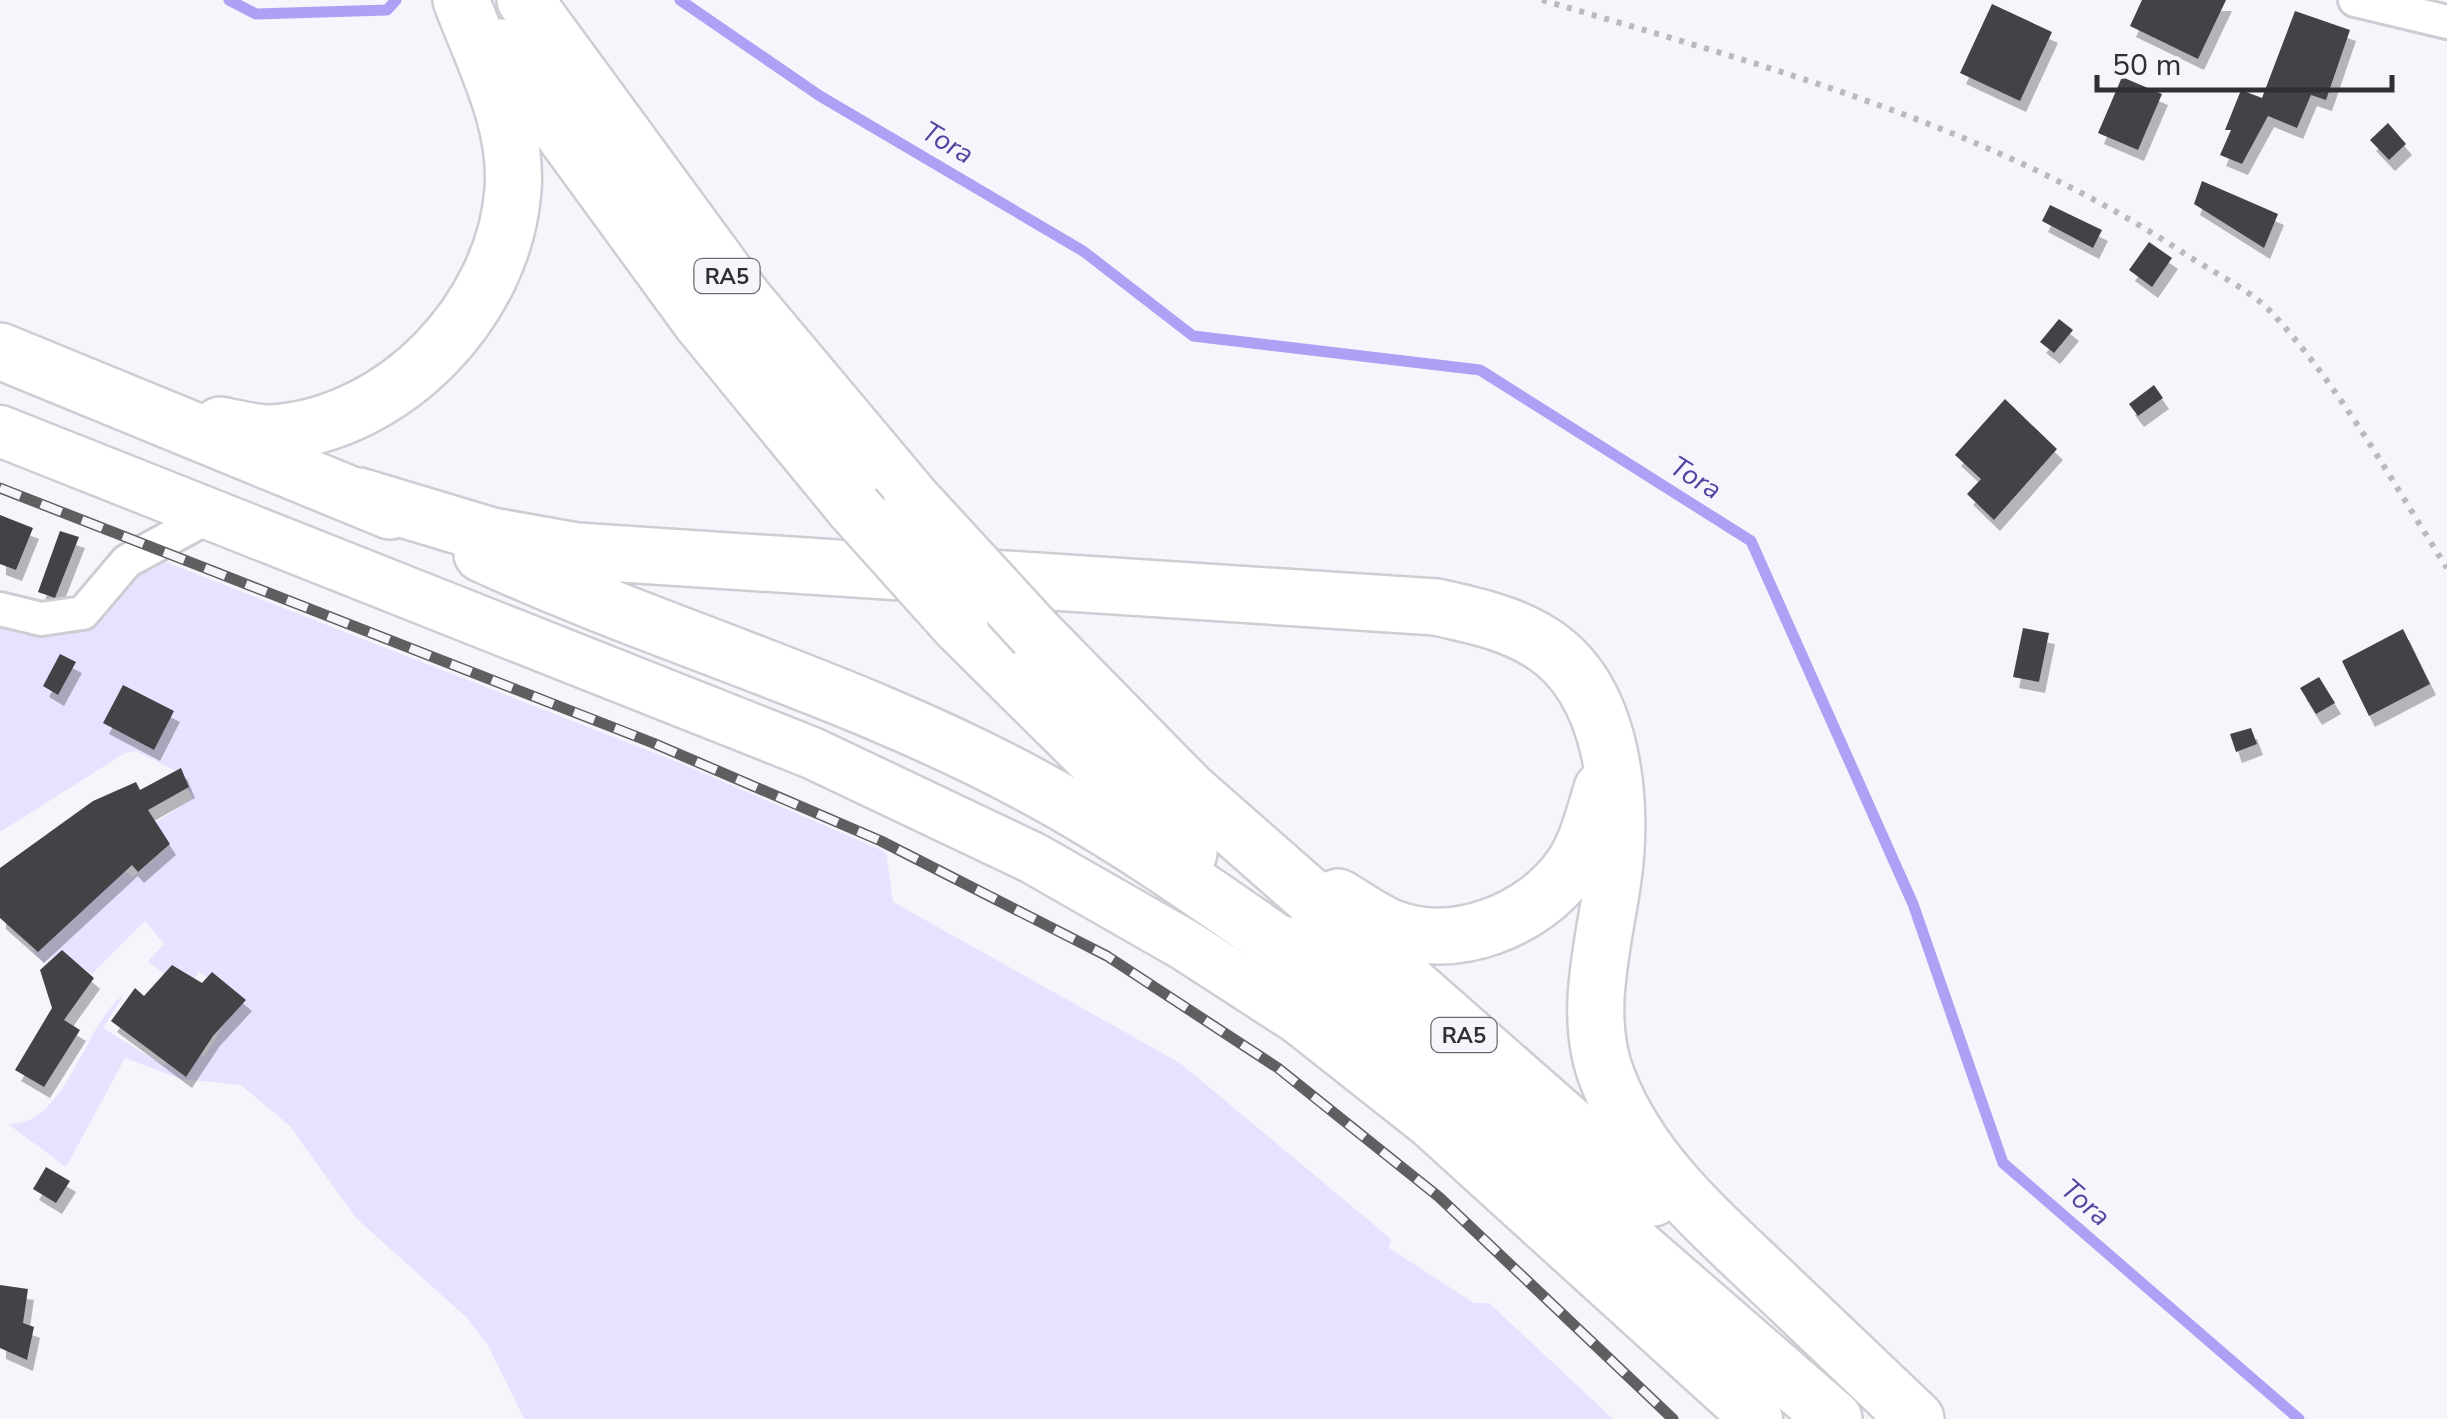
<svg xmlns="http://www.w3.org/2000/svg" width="2447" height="1419" viewBox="0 0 2447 1419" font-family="'Nunito Sans',sans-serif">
<defs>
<filter id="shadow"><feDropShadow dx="6" dy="11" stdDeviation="0" flood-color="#0004"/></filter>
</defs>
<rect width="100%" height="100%" fill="#f5f5fc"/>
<path fill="#e5e3ff" d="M153 557 680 763 886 852 893 902 1180 1063 1391 1239 1389 1248 1474 1303H1489L1613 1419H524L488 1345 466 1317 356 1218 290 1126 241 1085 181 1079 125 1058 66 1167 8 1124C66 1128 86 1019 124 995L103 1028 164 1066 180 1042 204 1057 241 999 199 972 194 979 176 967 168 977 148 961 164 944 145 921 92 974 61 952 44 963 33 951 124 871 133 877 171 844 154 823 193 799 176 771 136 751 125 753 0 832V620L49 629Z"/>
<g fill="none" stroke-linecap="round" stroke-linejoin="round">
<path stroke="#aca1f4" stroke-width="11" d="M229 0 256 14 387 10 396 0
M680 0 820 96 1083 251 1193 336 1480 370 1751 541 1913 904 2003 1163 2299 1419"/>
</g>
<path fill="#424247" filter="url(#shadow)" d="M2142 0H2226L2198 59 2130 26Z
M1992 4 2052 32 2020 101 1960 73Z
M2295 11 2350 30 2326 100 2311 95 2297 128 2268 116 2242 164 2220 155 2231 130H2225L2241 90 2262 98Z
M2122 77 2162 94 2138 150 2098 133Z
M2388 123 2406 144 2389 160 2370 140Z
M2202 181 2278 214 2264 248 2194 204Z
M2050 205 2102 230 2093 248 2042 221Z
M2149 242 2172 258 2152 287 2129 270Z
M2059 319 2073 330 2054 353 2040 342Z
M2154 385 2163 398 2138 416 2129 404Z
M2005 399 2057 449 1994 520 1967 494 1981 479 1955 455Z
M0 515 33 528 16 570 0 564Z
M60 531 79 537 55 598 38 592Z
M2023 628 2049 633 2039 682 2013 677Z
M2403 629 2430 684 2369 716 2342 661Z
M60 654 76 662 58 695 43 686Z
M2319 677 2335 703 2316 714 2300 688Z
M123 685 174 711 154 750 103 723Z
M2251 728 2257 744 2236 752 2230 734Z
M181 768 189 787 148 810 170 844 138 872 132 865 38 952 0 918V868L93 801 136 782 140 790Z
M62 950 94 978 64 1020 80 1030 44 1087 15 1070 52 1008 40 970Z
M172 965 202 983 212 972 246 1000 213 1036 186 1077 111 1021 135 988 144 996Z
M46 1167 70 1181 56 1203 33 1189Z
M0 1285 28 1289 23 1323 34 1327 27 1360 0 1348Z"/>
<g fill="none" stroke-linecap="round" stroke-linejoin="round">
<defs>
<path id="minor" d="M2355 0 2447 22
M0 609 41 619 83 613 127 561 212 515"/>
<path id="primary" d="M0 431 812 753 1033 858 1185 945 1298 1018 1431 1123 1757 1419"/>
<path id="motorway" d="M525 0 745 300 912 499
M500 47 701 322 854 508
M0 351 390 511
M220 425C237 428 257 434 273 433 396 424 504 310 513 190 518 123 484 61 461 0
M359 496 492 536 577 551 1436 607C1473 615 1511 623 1543 644 1614 690 1624 802 1613 879 1604 944 1582 1016 1608 1080 1641 1163 1705 1218 1768 1278 1817 1325 1867 1372 1916 1419
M482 554C664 637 861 692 1036 788 1134 841 1225 907 1317 971
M960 626 1189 853
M1036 634 1189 790 1653 1198
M1338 897C1355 907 1374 921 1392 928 1455 952 1534 920 1571 868 1587 845 1594 815 1602 789
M1289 945 1834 1419"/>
</defs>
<use href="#minor" stroke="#cdcdd3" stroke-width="38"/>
<use href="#primary" stroke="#cdcdd3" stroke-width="55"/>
<use href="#motorway" stroke="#cdcdd3" stroke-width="60"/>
<path stroke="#b9b9bf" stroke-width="6" stroke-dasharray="5 8" stroke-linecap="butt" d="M1542 0C1762 65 1989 125 2182 252 2210 271 2248 288 2271 312 2341 387 2392 482 2447 568"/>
<use href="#minor" stroke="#fff" stroke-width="32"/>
<use href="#primary" stroke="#fff" stroke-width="50"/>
<use href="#motorway" stroke="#fff" stroke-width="55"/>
<defs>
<path id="rail" d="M0 488 653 743 881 841 1107 956 1278 1068 1439 1197 1673 1419"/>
</defs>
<use href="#rail" stroke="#5f5f62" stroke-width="11"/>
<use href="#rail" stroke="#f5f5fc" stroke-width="8" stroke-dasharray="22" stroke-linecap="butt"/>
<defs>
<path id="motorway-bridge" d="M912 499 1036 634
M854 508 960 626"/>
</defs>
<use href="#motorway-bridge" stroke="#cdcdd3" stroke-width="60" stroke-linecap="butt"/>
<use href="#motorway-bridge" stroke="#fff" stroke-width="55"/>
</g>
<g text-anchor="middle" stroke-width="10" stroke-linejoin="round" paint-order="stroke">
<g fill="#f5f5fc" stroke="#6b6b6f" stroke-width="2.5">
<rect x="694.5" y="259" width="65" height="34" rx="8"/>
<rect x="1431.5" y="1018" width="65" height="34" rx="8"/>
</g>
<g font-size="22" font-weight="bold" fill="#303032">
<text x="727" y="284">RA5</text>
<text x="1464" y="1043">RA5</text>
</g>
<g font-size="28" font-style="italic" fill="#5641a1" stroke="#f5f5fc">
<text transform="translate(948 142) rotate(31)" y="10">Tora</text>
<text transform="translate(1696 477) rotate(32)" y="10">Tora</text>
<text transform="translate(2086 1202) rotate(41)" y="10">Tora</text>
</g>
</g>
<path d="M2097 75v15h295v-15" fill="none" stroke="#303032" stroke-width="5"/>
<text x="2112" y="75" font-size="30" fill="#303032" stroke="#f5f5fc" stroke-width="8" paint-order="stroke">50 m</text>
</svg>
